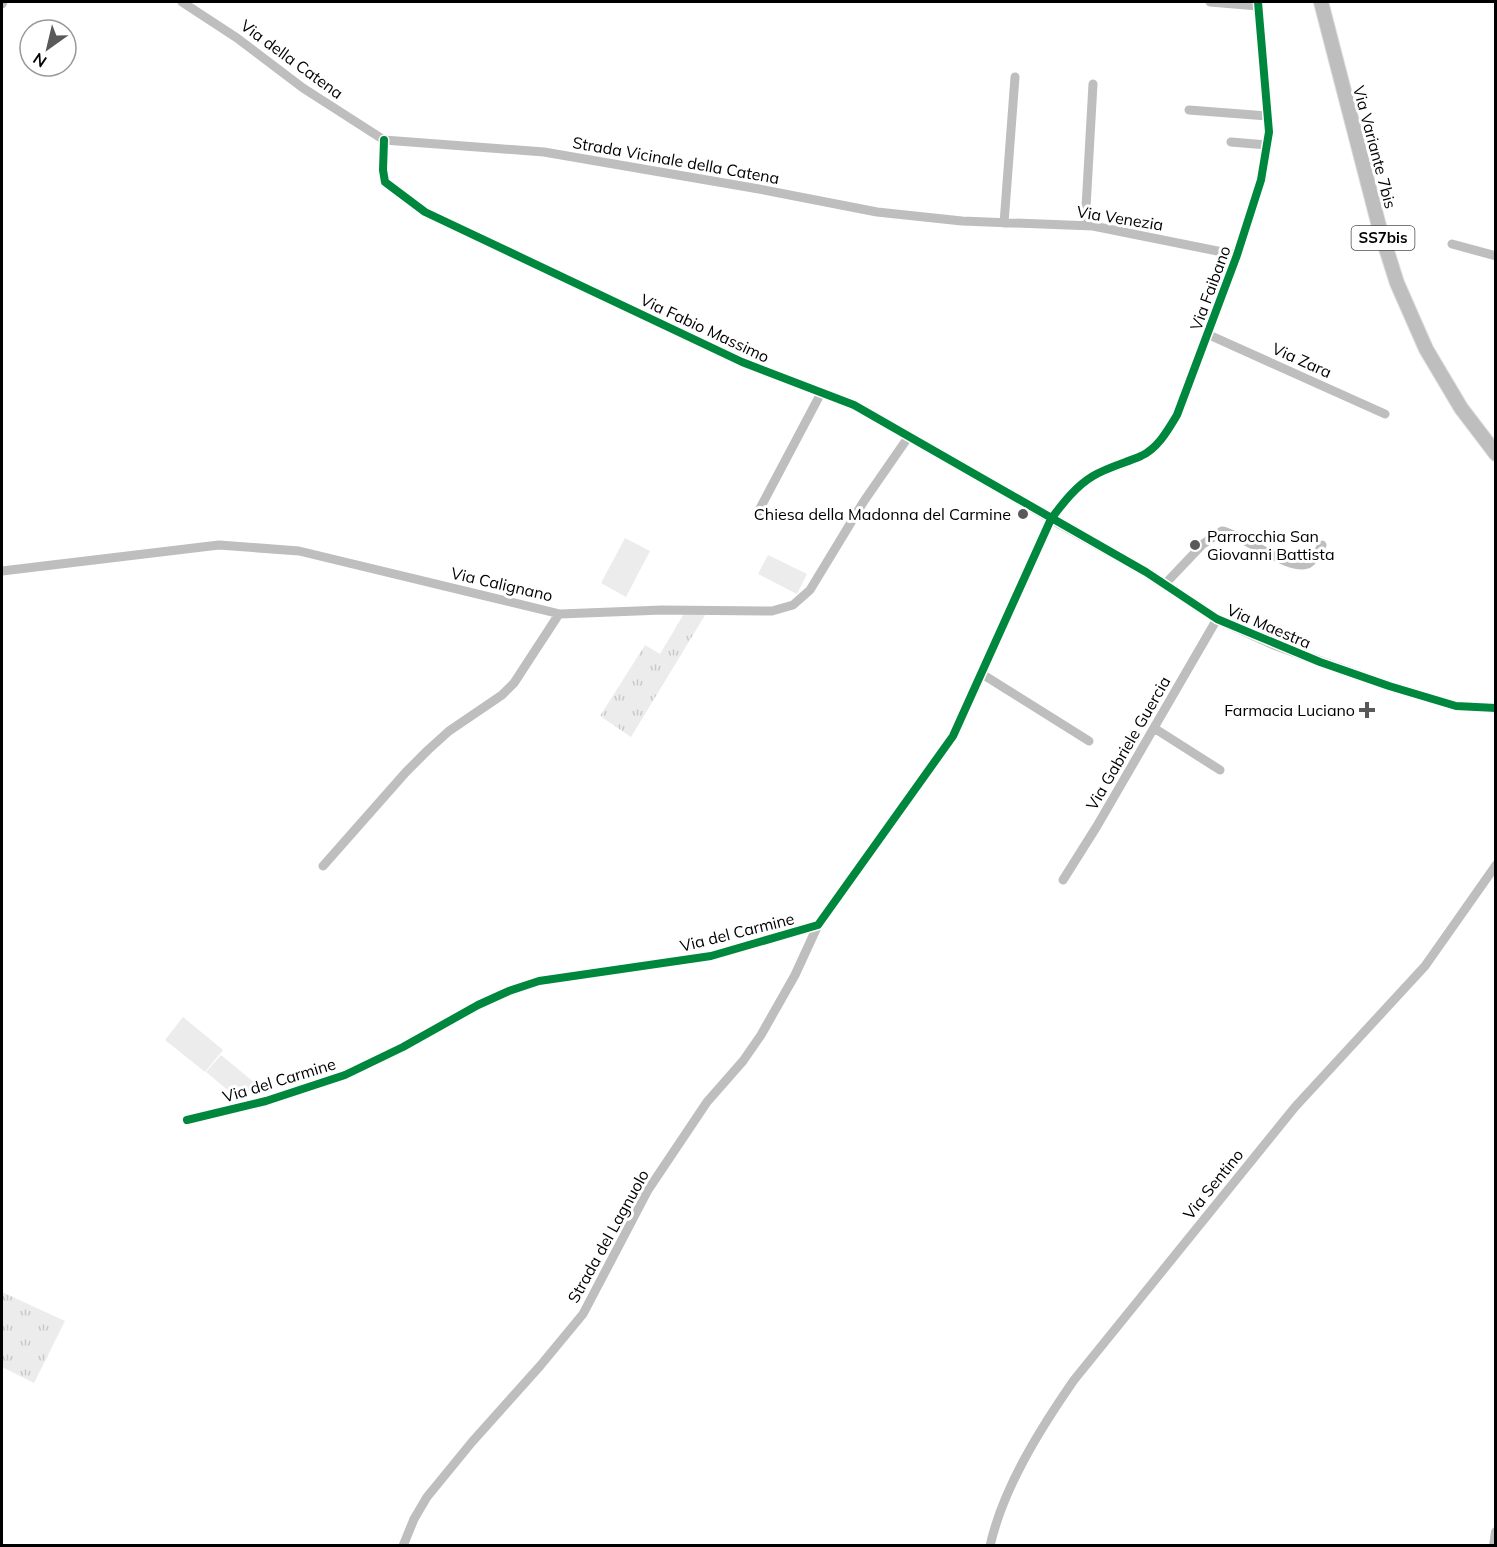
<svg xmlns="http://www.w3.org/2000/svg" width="1497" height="1547" viewBox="0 0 1497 1547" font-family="Mulish,sans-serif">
<defs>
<pattern id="grass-tufts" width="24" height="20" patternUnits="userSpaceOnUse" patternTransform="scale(1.5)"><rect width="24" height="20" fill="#ececec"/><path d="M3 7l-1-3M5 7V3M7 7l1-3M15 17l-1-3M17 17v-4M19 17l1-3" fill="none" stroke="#c9c9c9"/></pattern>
</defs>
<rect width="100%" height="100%" fill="#fff"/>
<path fill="url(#grass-tufts)" d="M685 612H707L631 737 600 716 645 645 660 654Z
M2 1292 65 1321 34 1383 2 1367Z"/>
<path fill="#ececec" d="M625 538 650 551 626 597 601 583Z
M768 555 807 574 797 594 758 574Z
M183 1017 223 1050 205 1072 165 1040Z
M221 1055 255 1083 241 1101 206 1072Z"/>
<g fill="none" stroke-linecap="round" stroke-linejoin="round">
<defs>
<path id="primary" d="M1321 2 1379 226 1397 283 1426 349 1461 408 1496 454"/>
</defs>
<use href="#primary" stroke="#dbdbdb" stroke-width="16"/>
<path stroke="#bebebe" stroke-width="9" d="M182 2 237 38 303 88 384 140
M1210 2 1258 6
M2 4 3 2
M1189 110 1267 116
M384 140 544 152 759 189 877 212 962 221 1093 226 1237 255
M1231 142 1267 145
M1004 223 1015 77
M1085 225 1093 84
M1452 244 1496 256
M1207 334 1385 414
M757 514 821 393
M2 571 219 545 299 551 560 614 662 610 772 611 793 605 810 590 864 501 909 436
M1165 584 1203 544 1222 531C1243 535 1290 572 1308 564 1314 561 1319 551 1322 545
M982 674 1089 741
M1154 728 1220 770
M323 866 406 772 428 750 449 731 502 695 514 683 559 614
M1063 880 1097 826 1217 619
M187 1120 266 1101 345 1075 403 1047 478 1005 509 991 539 981 711 956 818 925 953 736 1051 519 854 405 742 362 425 212 385 182 383 170 384 140
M403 1546 414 1519 427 1497 472 1442 540 1366 583 1314 648 1190 707 1102 743 1061 761 1035 795 975 818 925
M990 1546C1003 1488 1040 1429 1074 1380L1295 1107 1425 966 1496 865"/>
<path stroke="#bebebe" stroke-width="10" d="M1258 2 1269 132 1261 180 1237 255 1177 415C1168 430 1158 448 1141 456 1125 463 1108 467 1093 476 1076 486 1063 503 1051 519L1146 572 1217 619 1275 645 1389 686 1456 706 1496 708
M1494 1546 1496 1532"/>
<use href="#primary" stroke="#bebebe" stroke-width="14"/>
<defs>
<path id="cycleway" d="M384 140 383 170 385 182 425 212 742 362 854 405 1146 572 1217 619 1320 662 1389 686 1456 706 1496 708
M187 1120 266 1101 345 1075 403 1047 478 1005 509 991 539 981 711 956 818 925 953 736 1051 519C1063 503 1076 486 1093 476 1108 467 1125 463 1141 456 1158 448 1168 430 1177 415L1237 255 1261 180 1269 132 1258 2"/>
</defs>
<use href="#cycleway" stroke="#fff" stroke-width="11"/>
<use href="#cycleway" stroke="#00873e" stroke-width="8"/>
</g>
<g fill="#595959" stroke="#fff" stroke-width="2">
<circle cx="1023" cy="514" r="6"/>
<circle cx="1195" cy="545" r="6"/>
<path d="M1364 701h6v6h6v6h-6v6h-6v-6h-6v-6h6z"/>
</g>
<g text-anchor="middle" stroke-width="6" stroke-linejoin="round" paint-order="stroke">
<rect fill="#fff" stroke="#4c4c4c" stroke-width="1.5" x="1351.5" y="226" width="63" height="24" rx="4.5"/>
<g font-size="15" font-weight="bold" fill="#000">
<text x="1383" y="243">SS7bis</text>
</g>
<g font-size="16" fill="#000" stroke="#fff">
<text transform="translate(292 59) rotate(36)" y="6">Via della Catena</text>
<text transform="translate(1375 147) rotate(75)" y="6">Via Variante 7bis</text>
<text transform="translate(676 160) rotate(10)" y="6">Strada Vicinale della Catena</text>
<text transform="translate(1120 218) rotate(9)" y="6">Via Venezia</text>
<text transform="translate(1210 288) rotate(-70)" y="6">Via Faibano</text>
<text transform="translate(705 328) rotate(25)" y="6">Via Fabio Massimo</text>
<text transform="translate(1302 360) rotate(24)" y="6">Via Zara</text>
<text transform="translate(502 584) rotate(13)" y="6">Via Calignano</text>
<text transform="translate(1269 626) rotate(23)" y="6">Via Maestra</text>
<text transform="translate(1128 743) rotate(-60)" y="6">Via Gabriele Guercia</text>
<text transform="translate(737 932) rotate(-14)" y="6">Via del Carmine</text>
<text transform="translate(279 1080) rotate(-17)" y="6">Via del Carmine</text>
<text transform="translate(1213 1184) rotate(-51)" y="6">Via Sentino</text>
<text transform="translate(608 1236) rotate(-61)" y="6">Strada del Lagnuolo</text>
</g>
<g font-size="16" fill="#000" stroke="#fff" text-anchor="end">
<text x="1011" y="520">Chiesa della Madonna del Carmine</text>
<text x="1207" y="542" text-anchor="start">Parrocchia San<tspan x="1207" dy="18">Giovanni Battista</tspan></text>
<text x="1355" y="716">Farmacia Luciano</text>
</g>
</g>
<rect width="1497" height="1547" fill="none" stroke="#000000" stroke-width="6"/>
<g transform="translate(48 48) rotate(214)"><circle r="28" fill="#ffffff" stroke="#999999" stroke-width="1.5"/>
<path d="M0-4.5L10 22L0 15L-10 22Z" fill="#595959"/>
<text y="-9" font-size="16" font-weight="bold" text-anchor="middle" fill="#000000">N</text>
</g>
</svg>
